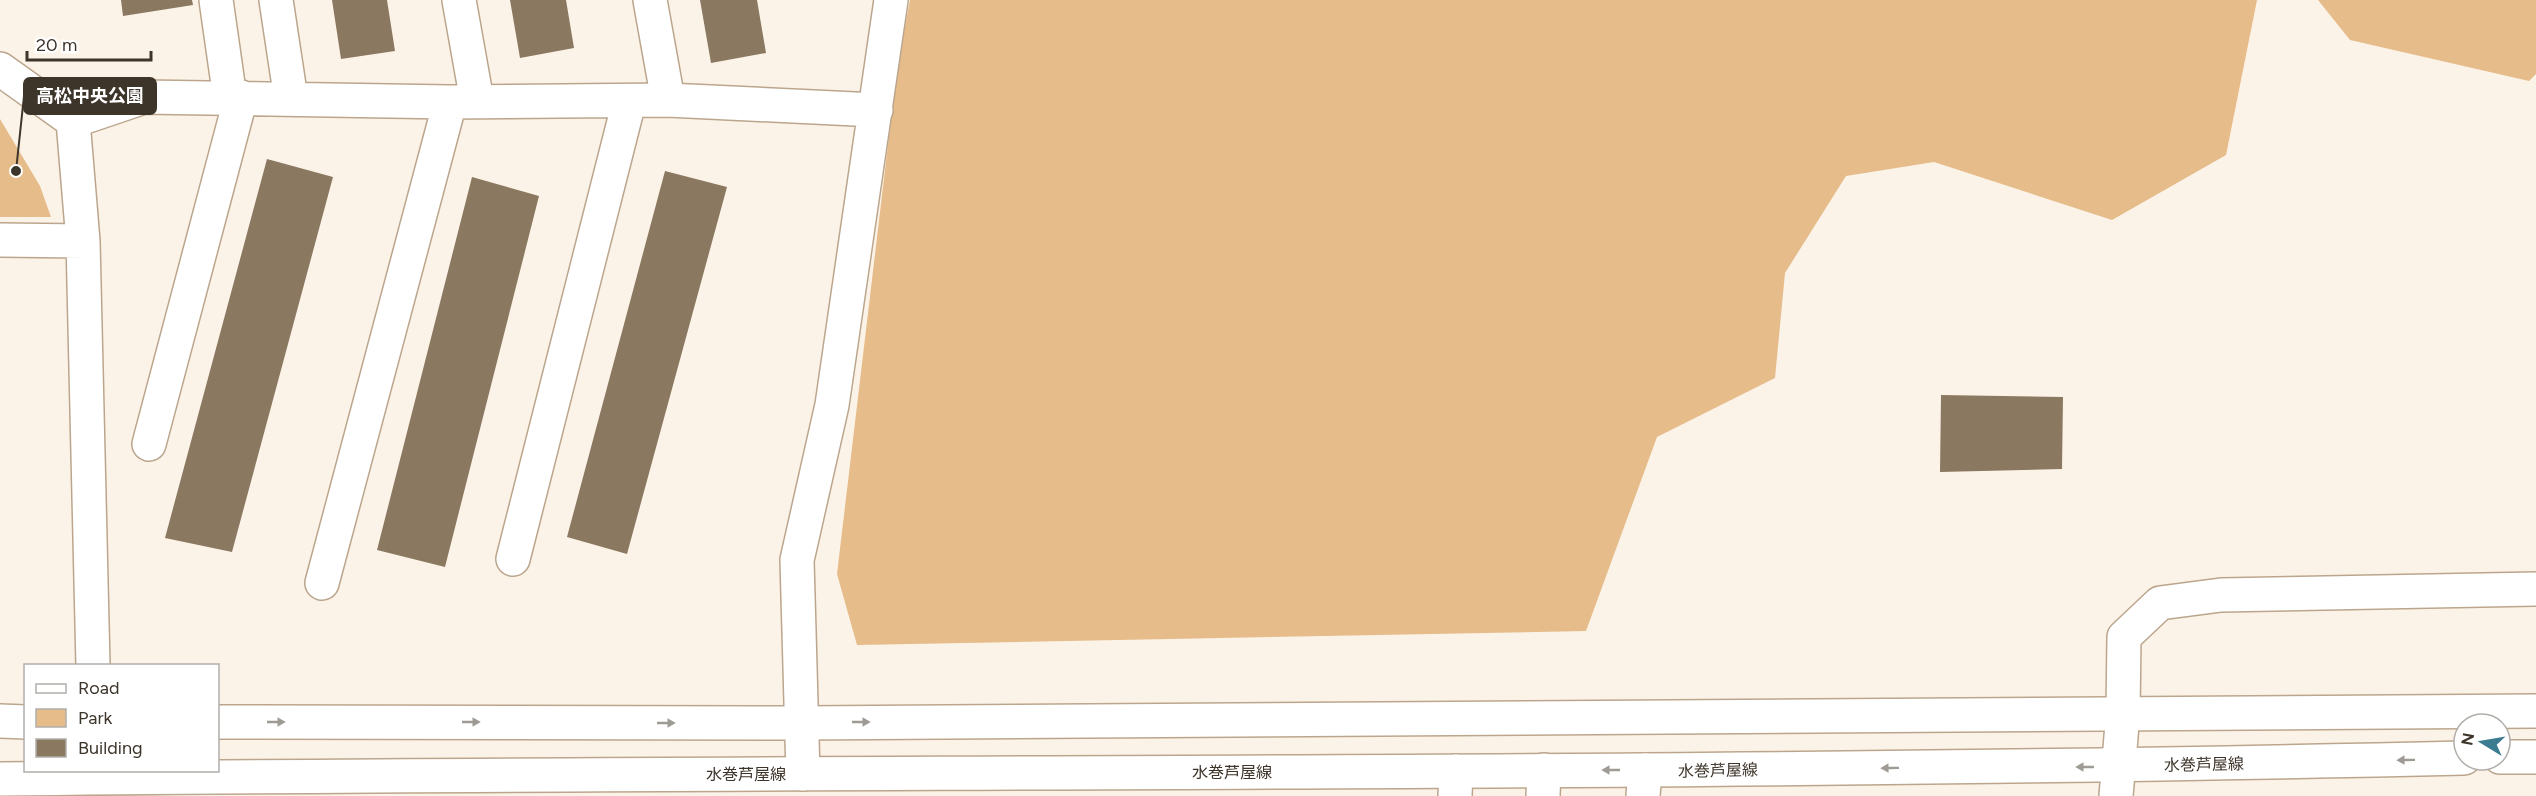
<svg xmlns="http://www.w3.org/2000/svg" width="2536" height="796" viewBox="0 0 2536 796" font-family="Figtree,'Noto Sans JP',sans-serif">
<rect width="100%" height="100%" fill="#fcf3e8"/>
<path fill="#e5bc8a" d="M910 0H2257L2226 155 2112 220 1934 162 1846 176 1785 273 1775 378 1657 437 1586 631 857 645 837 574 897 69Z
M2318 0H2536V74L2529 81 2350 40Z
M0 119 40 186 51 217H0Z"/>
<path fill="#8b7860" d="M121 0H192L193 5 123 16Z
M332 0H387L395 51 341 59Z
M510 0H566L574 48 520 58Z
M700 0H757L766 53 711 63Z
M267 159 333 177 232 552 165 538Z
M665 171 727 187 627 554 567 537Z
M472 177 539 196 445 567 377 550Z
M1941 395 2063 397 2062 469 1940 472Z"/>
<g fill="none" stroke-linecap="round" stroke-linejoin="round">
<defs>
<path id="minor" d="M216 0 230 98
M276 0 291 99
M459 0 477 101
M650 0 668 100
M0 69 73 121
M0 240 83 241
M149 444 241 97
M513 559 629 102
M322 583 450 102
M93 666 83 241 73 121 144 97 450 102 668 100 876 110
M803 774 797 560 832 405 891 0
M1455 796 1456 771
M1543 796 1544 770
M1643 796 1645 770
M2116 796 2123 713 2124 637 2160 603 2221 595 2536 589"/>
<path id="major" d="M0 721 26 722
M218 722 802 723 2536 711
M2500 757H2536
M0 779C821 770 1643 777 2464 758"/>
</defs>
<use href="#minor" stroke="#bba68d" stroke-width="36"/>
<use href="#major" stroke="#bba68d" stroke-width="36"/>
<use href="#minor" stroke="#fff" stroke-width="33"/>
<use href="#major" stroke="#fff" stroke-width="33"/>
</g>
<defs><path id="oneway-solid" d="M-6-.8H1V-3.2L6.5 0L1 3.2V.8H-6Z" transform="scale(1.5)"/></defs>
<g fill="#9e9a94">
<use href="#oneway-solid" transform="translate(276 722)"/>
<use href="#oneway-solid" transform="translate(471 722)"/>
<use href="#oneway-solid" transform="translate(861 722)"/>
<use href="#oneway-solid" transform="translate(666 723)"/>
<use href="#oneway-solid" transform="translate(2406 760) rotate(179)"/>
<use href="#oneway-solid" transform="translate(2085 767) rotate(180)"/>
<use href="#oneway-solid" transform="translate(1890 768) rotate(179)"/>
<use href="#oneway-solid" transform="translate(1611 770) rotate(-180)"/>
</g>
<g text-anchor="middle" stroke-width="6" stroke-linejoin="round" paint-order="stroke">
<g font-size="16" fill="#3d342a" stroke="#fff">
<text transform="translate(2204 764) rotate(-1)" y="6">水巻芦屋線</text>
<text transform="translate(1718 770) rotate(-1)" y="6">水巻芦屋線</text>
<text x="1232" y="778">水巻芦屋線</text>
<text x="746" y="780">水巻芦屋線</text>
</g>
</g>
<path fill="none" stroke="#3d342a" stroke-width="2" d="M16 171L24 96"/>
<circle fill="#3d342a" stroke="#fff" stroke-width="2" cx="16" cy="171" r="6"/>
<rect fill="#3d342a" stroke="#3d342a" stroke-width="2" x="24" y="78" width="132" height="36" rx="6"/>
<g font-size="18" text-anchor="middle" font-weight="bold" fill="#fff">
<text x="90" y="102">高松中央公園</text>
</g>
<rect x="24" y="664" width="195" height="108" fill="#ffffff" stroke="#b1aeaa" stroke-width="1.5"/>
<rect x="36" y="684" width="30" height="9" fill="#ffffff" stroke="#b1aeaa" stroke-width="1.5"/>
<text x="78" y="694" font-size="18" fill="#3d342a">Road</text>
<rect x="36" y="709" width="30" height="18" fill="#e5bc8a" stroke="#b1aeaa" stroke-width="1.5"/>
<text x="78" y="724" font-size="18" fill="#3d342a">Park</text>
<rect x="36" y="739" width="30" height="18" fill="#8b7860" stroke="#b1aeaa" stroke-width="1.5"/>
<text x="78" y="754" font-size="18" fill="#3d342a">Building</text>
<g transform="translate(2482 742) rotate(281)"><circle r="28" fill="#ffffff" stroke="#b1aeaa" stroke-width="1.5"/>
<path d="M0-4.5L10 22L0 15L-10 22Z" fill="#3c7c90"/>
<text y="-9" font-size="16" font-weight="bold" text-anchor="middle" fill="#3d342a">N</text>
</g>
<path d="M27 51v9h124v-9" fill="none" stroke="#3d342a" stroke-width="3"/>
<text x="36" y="51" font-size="18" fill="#3d342a" stroke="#ffffff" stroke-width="4.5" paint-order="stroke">20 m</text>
</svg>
